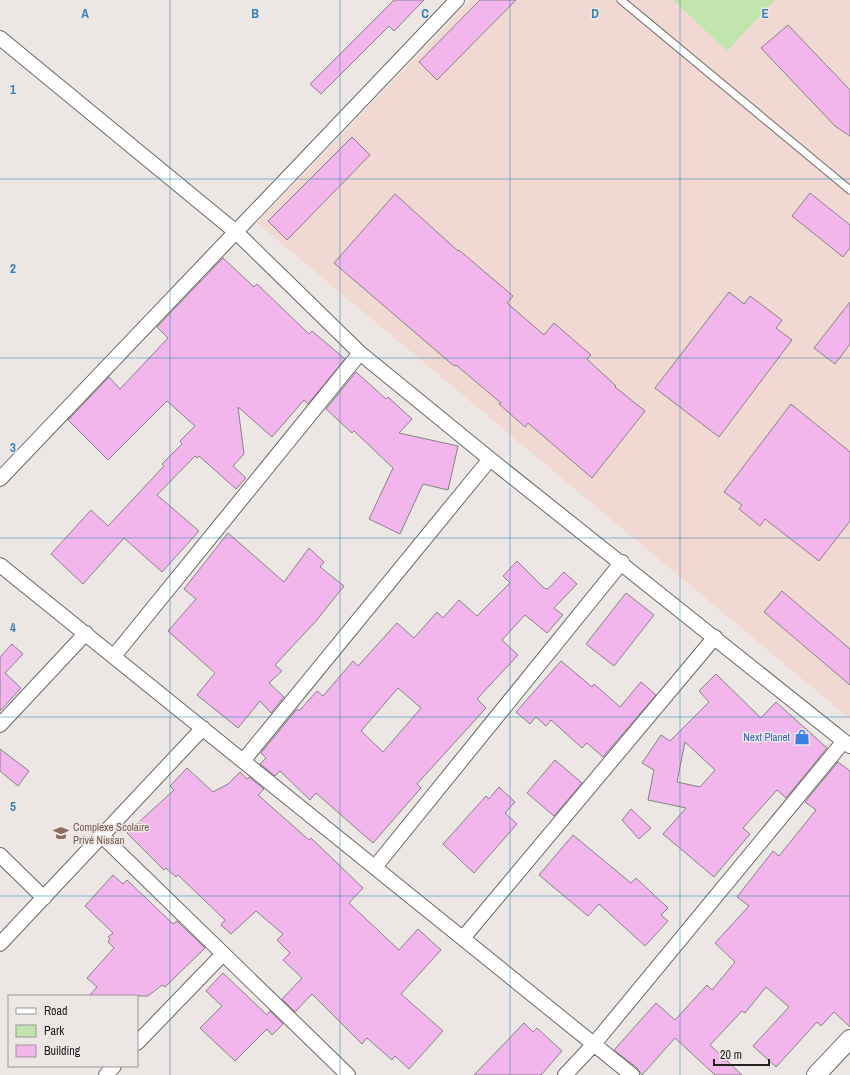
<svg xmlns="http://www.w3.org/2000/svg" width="850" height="1075" viewBox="0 0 850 1075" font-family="'Archivo Narrow',sans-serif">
<rect width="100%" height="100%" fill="#ece7e5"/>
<path fill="#f2d8d2" d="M471 0H850V719L257 223Z"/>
<path fill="#c1e5af" d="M673 0H775L727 51Z"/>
<path fill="#f2b6ed" stroke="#868386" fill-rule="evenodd" d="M394 0H424L394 31 389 26 321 94 310 84Z
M480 0H516L437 80 419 62Z
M788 25 850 90V136L835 126 761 48Z
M352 137 370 155 287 240 268 221Z
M810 193 850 225V248L843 257 792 216Z
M395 194 458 251 459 250 513 296 507 303 544 335 554 323 591 355 587 359 616 386 615 387 645 411 592 478 528 423 525 427 499 404 501 403 456 365 454 366 334 263Z
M223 258 254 287 257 284 309 334 312 331 345 359 308 404 304 400 272 437 238 407 244 454 233 466 246 478 236 489 199 456 197 458 195 456 157 495 199 531 162 572 124 538 83 584 51 554 91 510 108 526 164 466 162 464 182 444 180 441 195 426 167 401 108 460 68 420 109 377 120 389 168 338 157 327Z
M729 292 744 304 750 296 782 320 776 328 792 340 719 437 655 388Z
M850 302V344L835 364 814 348Z
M356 372 386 399 388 397 412 419 399 433 458 446 448 490 423 484 400 534 369 519 393 468 354 431 352 433 326 409Z
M791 404 850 452V521L819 561 765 519 760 526 739 509 742 505 724 492Z
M228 533 284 582 309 548 324 562 320 567 344 586 316 621 275 665 282 671 269 683 284 697 271 713 260 701 238 728 197 695 215 673 168 631 196 599 184 589Z
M517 561 544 588 548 589 564 572 577 584 554 608 563 615 547 633 525 615 502 640 518 655 477 699 486 708 417 784 421 788 373 843 316 793 310 800 280 771 275 776 260 764 266 758 261 753 297 709 299 711 317 691 323 696 353 661 358 666 397 623 414 638 437 612 443 618 459 600 477 616 510 583 503 576ZM398 688 421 708 383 752 361 731Z
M782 591 850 649V685L764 612Z
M626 593 654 615 614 666 586 644Z
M12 644 23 654 5 673 21 688 0 711V657Z
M561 661 592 687 594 684 620 707 641 682 656 695 603 757 587 743 582 748 551 720 546 726 536 717 530 724 516 712Z
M716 674 761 718 776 702 827 748 786 798 777 790 743 828 750 834 714 877 663 834 686 808 648 800 654 770 642 763 661 735 670 741 709 702 699 691ZM685 742 715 770 700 787 677 782Z
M0 749 29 771 18 786 0 771Z
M555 760 582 783 554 816 527 793Z
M838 762 850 771V1027L834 1012 821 1026 817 1022 776 1067 753 1046 789 1007 766 987 745 1013 742 1011 710 1045 742 1075H715L675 1038 642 1075 637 1068 614 1050 656 1003 675 1020 707 985 712 990 735 962 715 943 749 906 737 897 773 851 779 856 816 810 805 802Z
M187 768 213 792 228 784 240 772 247 779 249 777 264 789 258 795 309 840 311 838 363 888 349 903 399 950 418 929 441 950 401 994 443 1031 409 1069 395 1056 392 1060 367 1038 362 1044 312 994 295 1012 282 999 302 978 283 960 290 953 277 940 283 934 256 911 231 934 221 925 225 920 178 875 176 877 166 868 164 870 127 833 174 790 170 786Z
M499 787 515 802 505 813 517 824 474 873 443 844 486 796 489 799Z
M631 809 651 828 639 839 622 820Z
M573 835 631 883 636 878 668 908 661 915 668 921 645 946 599 904 588 916 539 875Z
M113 875 123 884 127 880 173 924 177 921 205 948 165 987 162 985 148 996H89L97 987 87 978 114 948 108 942 110 939 108 937 113 933 85 906Z
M223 973 267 1015 270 1011 283 1024 272 1035 267 1029 235 1061 200 1028 222 1006 206 991Z
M524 1023 533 1032 537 1028 562 1051 541 1075H474Z"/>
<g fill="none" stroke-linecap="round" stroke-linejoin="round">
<defs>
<path id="service" d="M621 0 850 190"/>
<path id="minor" d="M0 38 236 232 360 353 490 459 850 746
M0 479 457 0
M0 565 632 1075
M114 656 360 353
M0 725 86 633
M243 761 490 459
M102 836 348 1075
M0 855 44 898
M375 867 622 562
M463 938 715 637
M0 944 203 728
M137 1043 223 954
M106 1075 114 1066
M565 1075 594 1044 844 741"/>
<path id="tertiary" d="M816 1075 850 1039"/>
</defs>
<use href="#service" stroke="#6b6765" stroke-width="9"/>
<use href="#minor" stroke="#6b6765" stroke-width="16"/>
<use href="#tertiary" stroke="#6b6765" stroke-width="20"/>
<use href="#service" stroke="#fff" stroke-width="7"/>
<use href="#minor" stroke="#fff" stroke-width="14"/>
<use href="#tertiary" stroke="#fff" stroke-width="18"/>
</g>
<path fill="none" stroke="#3383b4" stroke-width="1" stroke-opacity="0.55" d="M170 0V1075M340 0V1075M510 0V1075M680 0V1075M0 179H850M0 358H850M0 538H850M0 717H850M0 896H850"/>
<defs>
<symbol id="shop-bare" viewBox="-9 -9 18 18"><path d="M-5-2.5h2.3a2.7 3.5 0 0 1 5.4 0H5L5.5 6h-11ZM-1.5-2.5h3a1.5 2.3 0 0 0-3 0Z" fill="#3f7fe0" stroke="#ece7e5" stroke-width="2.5" paint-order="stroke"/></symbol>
<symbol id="school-bare" viewBox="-9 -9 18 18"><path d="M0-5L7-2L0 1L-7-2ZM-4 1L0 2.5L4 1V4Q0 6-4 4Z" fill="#8d6e63" stroke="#ece7e5" stroke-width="2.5" paint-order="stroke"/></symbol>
</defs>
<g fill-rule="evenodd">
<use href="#shop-bare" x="791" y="726" width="22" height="22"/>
<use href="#school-bare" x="50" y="822" width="22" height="22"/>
</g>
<g text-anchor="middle" stroke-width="3" stroke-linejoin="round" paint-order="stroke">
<g font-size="11" fill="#366cbe" stroke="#ece7e5" text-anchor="end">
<text x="790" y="741">Next Planet</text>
</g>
<g font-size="11" fill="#785e54" stroke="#ece7e5" text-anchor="start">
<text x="73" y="831">Complexe Scolaire<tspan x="73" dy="13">Privé Nissan</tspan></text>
</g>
</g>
<g font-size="13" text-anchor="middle" font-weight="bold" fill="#3383b4" stroke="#ece7e5" stroke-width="3" stroke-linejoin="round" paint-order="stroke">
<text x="85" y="18">A</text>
<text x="255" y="18">B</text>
<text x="425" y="18">C</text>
<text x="595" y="18">D</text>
<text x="765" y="18">E</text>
<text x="13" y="94">1</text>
<text x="13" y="273">2</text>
<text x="13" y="452">3</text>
<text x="13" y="632">4</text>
<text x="13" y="811">5</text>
</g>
<rect x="8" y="995" width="130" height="72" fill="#ece7e5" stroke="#9b9796"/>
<rect x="16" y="1008" width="20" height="6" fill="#ffffff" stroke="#9b9796"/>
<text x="44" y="1015" font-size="12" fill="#222020">Road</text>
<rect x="16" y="1025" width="20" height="12" fill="#c1e5af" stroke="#9b9796"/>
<text x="44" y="1035" font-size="12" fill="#222020">Park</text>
<rect x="16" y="1045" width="20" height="12" fill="#f2b6ed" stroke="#9b9796"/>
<text x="44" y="1055" font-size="12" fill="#222020">Building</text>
<path d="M714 1059v6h55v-6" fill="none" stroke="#222020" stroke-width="2"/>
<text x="720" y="1059" font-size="12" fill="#222020" stroke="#ece7e5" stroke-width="3" paint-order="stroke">20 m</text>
</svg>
